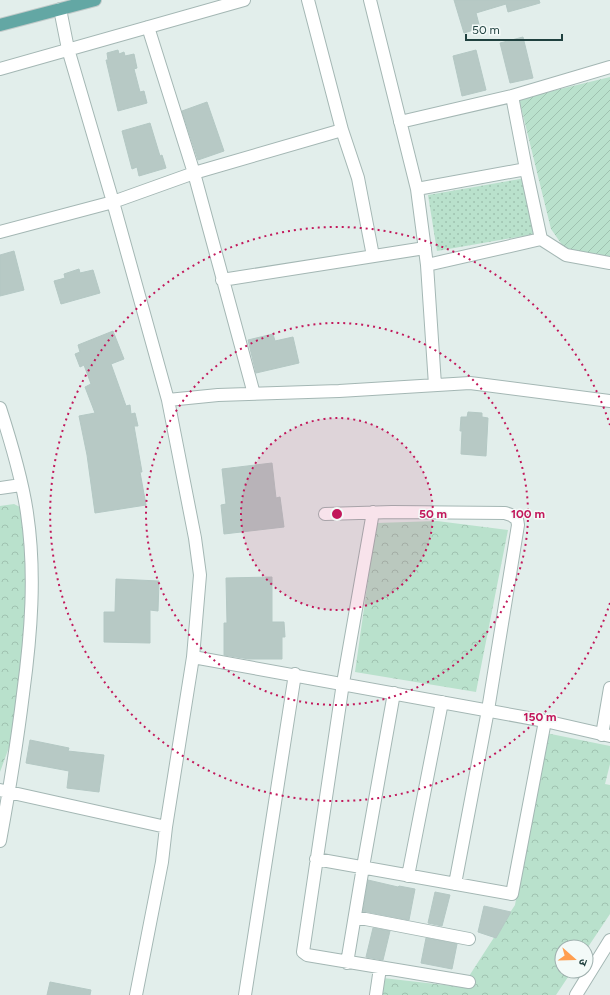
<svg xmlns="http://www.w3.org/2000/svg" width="610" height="995" viewBox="0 0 610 995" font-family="Figtree,'Noto Sans Devanagari',sans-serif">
<defs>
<pattern id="grass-dots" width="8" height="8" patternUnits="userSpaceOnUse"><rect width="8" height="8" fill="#b9e1cc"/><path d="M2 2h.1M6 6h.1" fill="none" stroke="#9fc2b0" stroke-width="1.8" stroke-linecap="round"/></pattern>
<pattern id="park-crowns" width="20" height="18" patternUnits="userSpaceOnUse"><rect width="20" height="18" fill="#b9e1cc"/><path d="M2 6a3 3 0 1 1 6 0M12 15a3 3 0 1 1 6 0" fill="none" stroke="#9fc2b0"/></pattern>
<pattern id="garden-furrows" width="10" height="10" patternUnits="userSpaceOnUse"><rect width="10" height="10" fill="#b9e1cc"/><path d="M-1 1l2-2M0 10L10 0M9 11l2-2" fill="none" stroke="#9fc2b0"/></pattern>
</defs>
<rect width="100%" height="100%" fill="#e2eeeb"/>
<path fill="url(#grass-dots)" d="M526 178 535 234 437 251 428 195Z"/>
<path fill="url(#park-crowns)" d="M14 504 20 507 30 551V622L12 739 0 772V506Z
M437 521 508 530 476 692 355 672 376 523Z
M546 733 610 746V764L605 784 610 785V914L586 950V947H562V971H572L556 995H380L383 978 462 987 515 905Z"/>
<path fill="url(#garden-furrows)" d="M610 77V258L567 252 551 229 519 99Z"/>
<path fill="#b7c9c5" stroke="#b4c8c4" d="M454 0H539L540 3 508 12 506 4 476 13 480 28 464 33Z
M523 37 533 78 510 83 500 43Z
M118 50 119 54 124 52 125 56 134 54 137 68 134 69 140 92 144 91 147 103 118 111 106 60H108L107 53Z
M476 50 486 90 462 96 453 56Z
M207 102 224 151 198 160 182 111Z
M150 123 160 156 162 155 166 168 139 176 137 167 132 169 122 131Z
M14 251 24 290 0 296V255Z
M79 269 80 273 93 270 100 293 61 304 54 281 65 278 64 274Z
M113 331 124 359 111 364 126 406 130 405 131 414 135 413 138 426H134L142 472H140L146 505 95 513 87 455 79 416 95 413 85 387 91 384 84 365 80 367 75 354 80 352 78 345Z
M273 334 275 341 293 337 299 363 256 373 248 340Z
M468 412 482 413V417L488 418 486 456 461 454 462 431H460L461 417H467Z
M272 463 276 498 280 497 284 527 224 534 221 505 226 504 222 469Z
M272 577V622H284L285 637H282V659H249L224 655V623H227L226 578Z
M116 579 159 581 158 611 150 610V643L104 642V612H115Z
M30 740 69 748 68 751 104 755 99 792 67 788 69 771 26 763Z
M368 880 398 887 399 886 415 889 409 920 363 911Z
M435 892 450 895 442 926 428 923Z
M484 906 511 912 496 938 478 932Z
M373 928 390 931 383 960 366 957Z
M426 938 457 944 452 969 421 963Z
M50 982 91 990 90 995H47Z"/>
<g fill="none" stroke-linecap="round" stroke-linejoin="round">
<defs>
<path id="minor" d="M370 0 417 189 427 265 435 385
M60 9 68 49 113 202 168 400 195 538 200 575 193 657 166 827 162 862 136 995
M148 27 194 173 254 394
M0 69 244 0
M512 96 526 169
M400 122 512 96 610 67
M342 130 358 178 373 256
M417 189 526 169 541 239
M0 232 113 202 194 173 342 130 308 0
M427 265 541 239 566 255 610 263
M222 280 425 248
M168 400 218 395 339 391 470 383 610 401
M0 408C11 442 22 478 27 513 36 573 31 635 23 694 17 743 9 792 0 841
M0 488 21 485
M373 512 343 683 303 952 307 955 469 982
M325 514 392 512 505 513 511 515 517 519 518 525 488 710 455 884
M193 657 545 721 610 736
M602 735 610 688
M0 790 166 827
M316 859 512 894 545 721
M408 876 442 702
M355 917 469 939
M347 963 363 867 394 693
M245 995 295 674
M376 995 380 968
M576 995 610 940"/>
<path id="major" d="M0 25 95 0"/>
</defs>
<use href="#minor" stroke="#a4b7b4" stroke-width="14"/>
<use href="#major" stroke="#c1cac9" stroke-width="14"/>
<use href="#minor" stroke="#fff" stroke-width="12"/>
<use href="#major" stroke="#63a7a4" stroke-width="12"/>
</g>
<circle cx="337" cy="514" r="96" fill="#c2185b" fill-opacity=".12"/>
<g fill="none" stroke="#c2185b" stroke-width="2" stroke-dasharray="2 4">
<circle cx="337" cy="514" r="96"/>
<circle cx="337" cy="514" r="191"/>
<path d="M610 603A287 287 0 1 1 610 425"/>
</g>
<circle cx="337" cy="514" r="6" fill="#c2185b" stroke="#f3faf8" stroke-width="2"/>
<g font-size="12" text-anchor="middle" font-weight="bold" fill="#c2185b" stroke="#f3faf8" stroke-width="3" stroke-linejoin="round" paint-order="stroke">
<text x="433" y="518">50 m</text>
<text x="528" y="518">100 m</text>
<text x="540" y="721">150 m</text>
</g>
<g transform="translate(574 959) rotate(110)"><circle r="19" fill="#f3faf8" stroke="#9fb0ae"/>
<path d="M0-3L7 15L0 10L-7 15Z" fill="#ff9e4f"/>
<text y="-6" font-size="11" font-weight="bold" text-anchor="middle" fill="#20413f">उ</text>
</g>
<path d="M466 34v6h96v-6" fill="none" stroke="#20413f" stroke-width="2"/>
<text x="472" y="34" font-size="12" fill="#20413f" stroke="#f3faf8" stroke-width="3" paint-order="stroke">50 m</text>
</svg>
